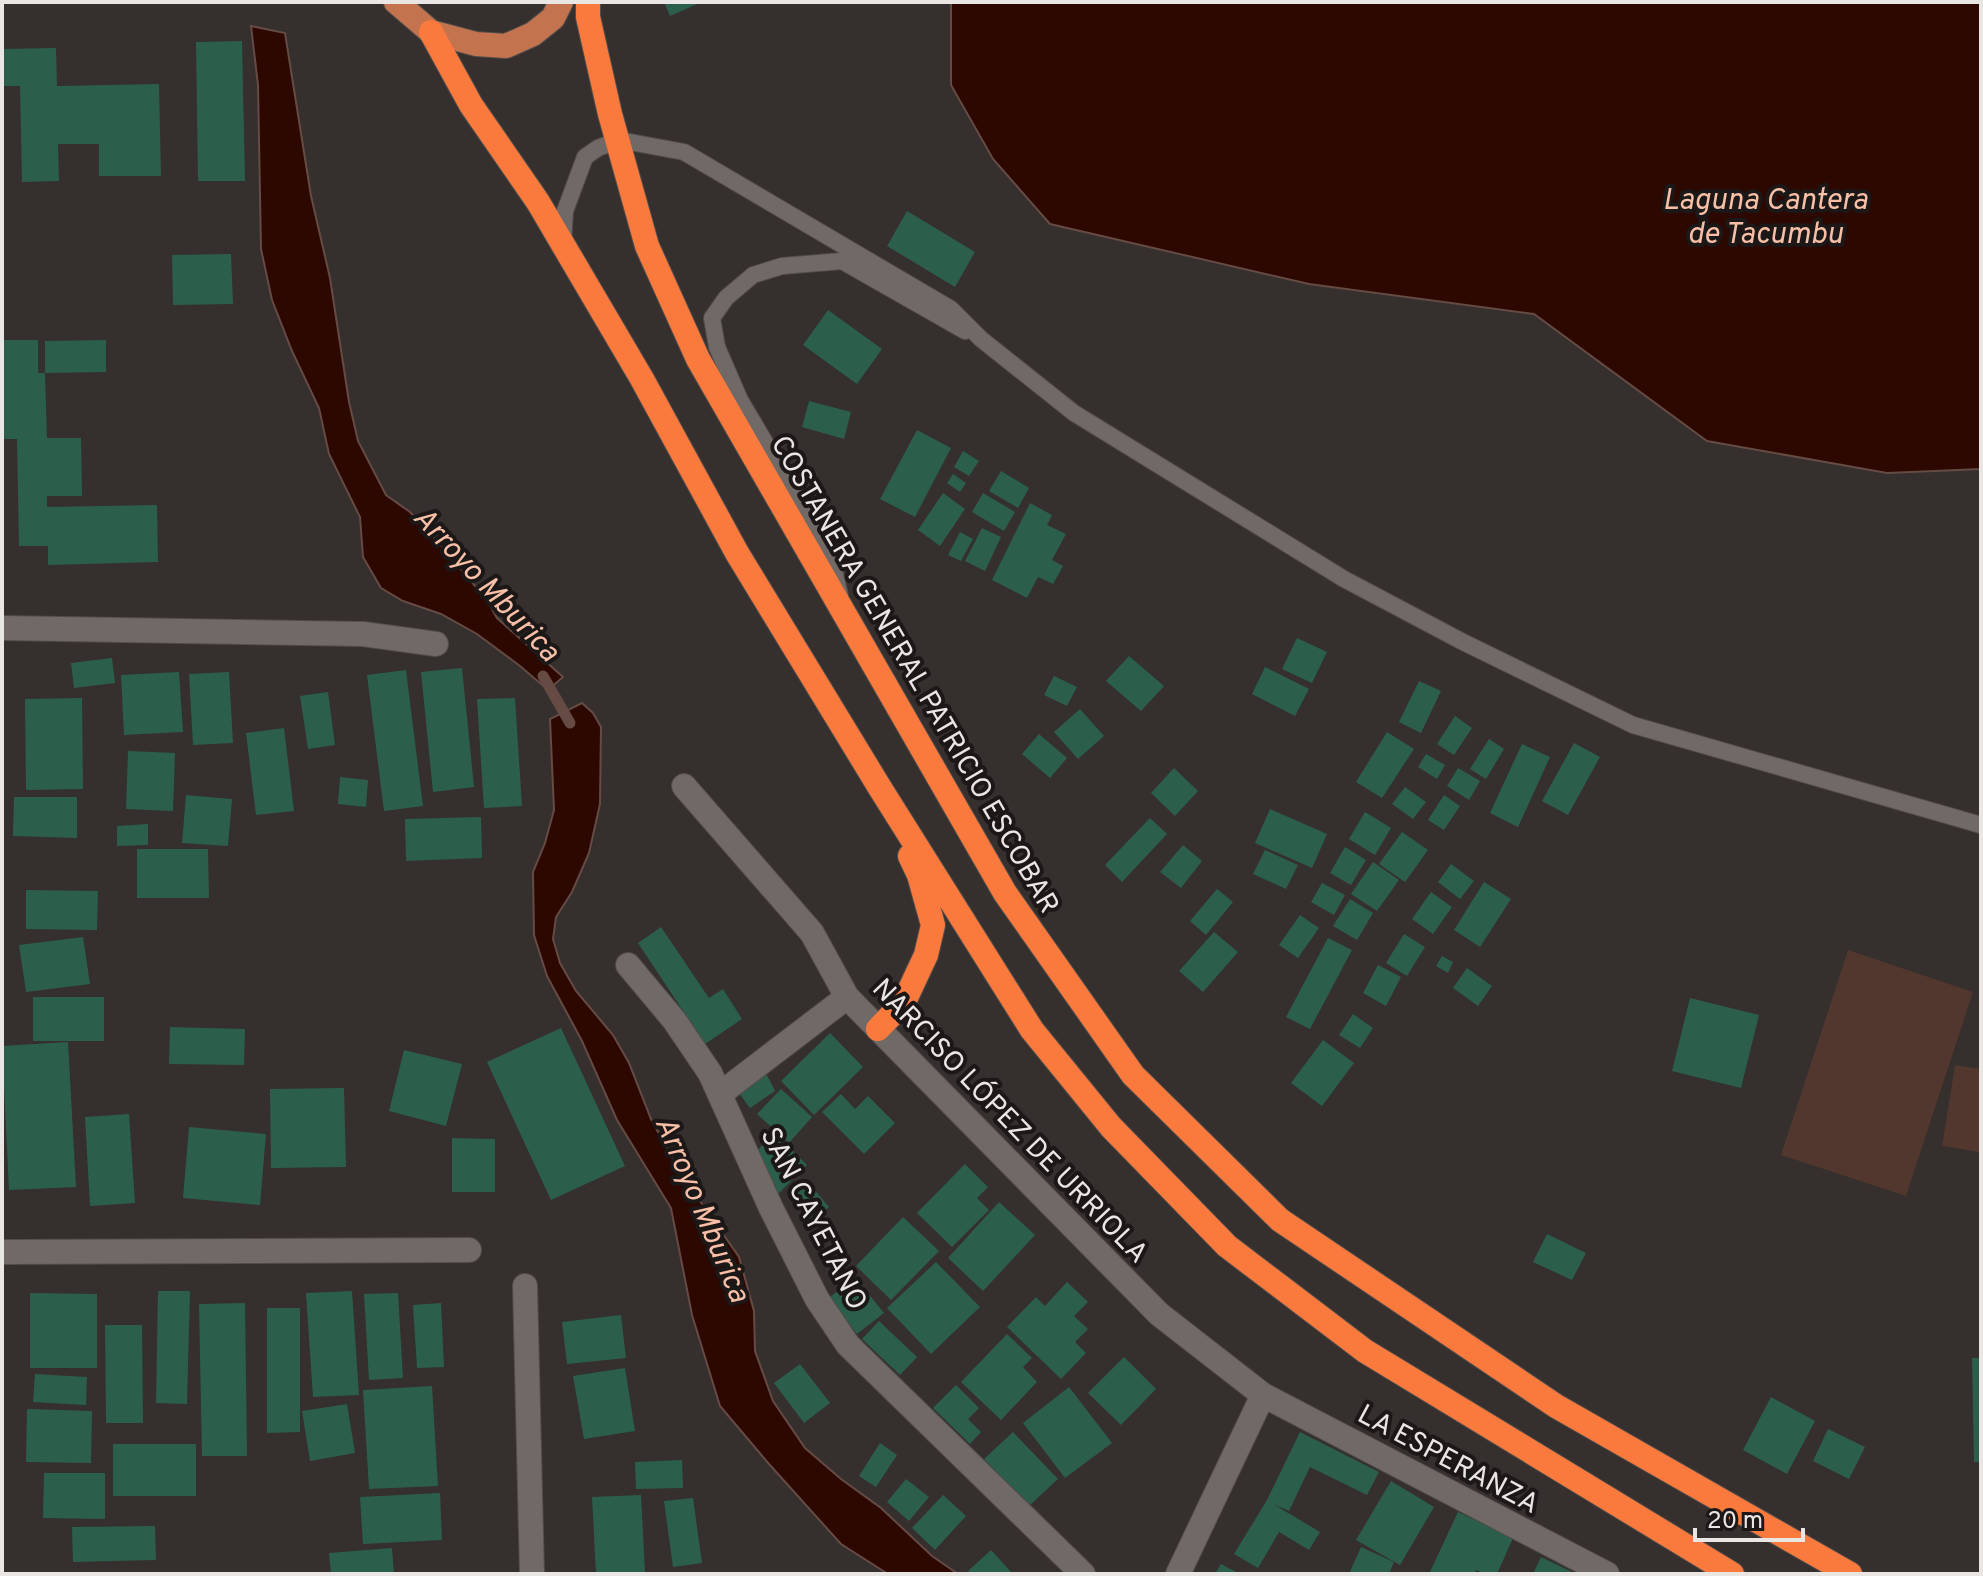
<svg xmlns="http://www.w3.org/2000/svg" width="1983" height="1576" viewBox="0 0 1983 1576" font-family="Overpass,sans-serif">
<rect width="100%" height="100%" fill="#352f2d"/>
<path fill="#51372d" d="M1848 950 1973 992 1906 1196 1781 1155Z
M1955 1065 1981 1069V1139L1979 1152 1942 1146Z"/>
<path fill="#2c0800" stroke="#654b44" stroke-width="2" d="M951 2H1981V469L1887 473 1707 441 1534 314 1309 284 1050 224 993 159 951 85Z
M251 26 285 33 311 196 330 278 349 402 358 441 386 495 410 512 436 540 487 600 497 618 563 677 548 690 520 666 477 634 441 614 403 601 381 588 363 557 360 517 329 454 319 408 292 351 272 300 261 249 258 85Z
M582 703 593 713 601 727 600 804 589 853 572 892 556 917 553 939 560 963 576 991 613 1035 629 1063 651 1119 681 1174 739 1257 754 1311 755 1351 773 1401 805 1448 841 1479 881 1508 932 1556 958 1574H888L841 1544 769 1464 720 1406 692 1315 671 1208 617 1120 582 1041 547 976 534 935 533 872 545 843 554 810 550 719Z"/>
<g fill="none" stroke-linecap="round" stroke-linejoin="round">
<path stroke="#654b44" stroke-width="11" d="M543 676 570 723"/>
</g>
<path fill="#2c5f4b" d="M664 2H702L670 16Z
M242 41 245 181H198L196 42Z
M56 48 57 86 159 84 161 176H99V144H58L59 181 22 182 20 86H3L2 49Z
M907 211 975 252 955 287 887 246Z
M231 254 233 304 173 305 172 255Z
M828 310 882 349 857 384 803 345Z
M2 340H38V373H45L47 438H81L82 496H47V507L157 505 158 562 48 565V546H19L17 439H2Z
M106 340V372L45 373V341Z
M809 401 851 412 844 439 802 427Z
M917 430 951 448 915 517 880 499Z
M963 451 979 461 969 476 954 467Z
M1001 471 1029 488 1018 508 989 491Z
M953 474 966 483 960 492 947 483Z
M943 493 965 509 940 546 918 530Z
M983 493 1015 512 1004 531 972 512Z
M1030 503 1052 515 1047 525 1066 534 1052 560 1063 566 1053 584 1038 577 1027 598 992 580Z
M982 528 1001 537 985 571 965 561Z
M960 532 973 539 961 561 948 555Z
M1297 638 1327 652 1312 683 1282 669Z
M1129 656 1164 686 1141 711 1106 681Z
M112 658 115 683 74 688 71 663Z
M1265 667 1309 689 1295 716 1252 694Z
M462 668 474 787 433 792 421 672Z
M406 670 423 806 384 811 367 675Z
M179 672 183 732 124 735 121 675Z
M229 672 233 743 193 745 189 674Z
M1054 676 1077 687 1067 706 1044 695Z
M1419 681 1441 691 1421 733 1399 722Z
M328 692 335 745 308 749 300 696Z
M82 698 83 789 26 790 25 699Z
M515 698 522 806 484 808 477 699Z
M1080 709 1104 736 1078 759 1054 732Z
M1455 716 1472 728 1454 755 1437 744Z
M284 728 294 811 256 815 246 733Z
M1387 732 1414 749 1382 798 1356 782Z
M1039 734 1067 758 1050 778 1022 754Z
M1489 739 1504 749 1486 779 1470 769Z
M1574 743 1600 757 1568 815 1542 801Z
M1522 744 1550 757 1518 827 1490 813Z
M128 751 175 753 173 811 126 809Z
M1426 754 1445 765 1437 779 1418 767Z
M1174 768 1198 791 1175 816 1151 793Z
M1458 768 1480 781 1469 800 1447 786Z
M340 777 368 780 366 807 338 804Z
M1405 787 1426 802 1413 819 1392 804Z
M186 795 232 799 228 846 182 843Z
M1444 795 1460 806 1444 830 1428 820Z
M14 797H77V838L13 836Z
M1270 809 1327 834 1312 868 1255 843Z
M1365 812 1391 828 1375 855 1349 839Z
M481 817 482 858 406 861 405 819Z
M1150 818 1167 834 1122 882 1105 865Z
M148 824V845L117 846V826Z
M1402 832 1428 850 1405 882 1379 864Z
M1183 845 1202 861 1181 888 1160 872Z
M1345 847 1366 860 1351 885 1330 873Z
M137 849H208L209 898H137Z
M1265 850 1298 865 1286 889 1253 874Z
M1373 862 1399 880 1377 911 1351 894Z
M1451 864 1474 881 1460 899 1438 882Z
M1484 882 1511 899 1480 947 1454 930Z
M1322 883 1345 895 1334 915 1311 902Z
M1217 889 1233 902 1206 935 1190 921Z
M26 890 98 891 97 930 26 929Z
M1431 892 1452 907 1433 934 1412 919Z
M1350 899 1373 913 1357 940 1333 926Z
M1300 915 1319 928 1298 958 1279 945Z
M661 927 709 998 723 989 742 1019 705 1044 638 943Z
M1214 932 1238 952 1203 992 1179 971Z
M1404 934 1425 947 1407 976 1386 963Z
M83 937 90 984 26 992 19 945Z
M1328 938 1352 950 1310 1029 1286 1017Z
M1442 956 1453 962 1448 973 1436 966Z
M1378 965 1401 977 1386 1006 1363 993Z
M1467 968 1492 986 1478 1006 1453 988Z
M33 997H104V1041H33Z
M1690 998 1759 1015 1741 1088 1672 1071Z
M1353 1014 1373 1028 1360 1048 1339 1035Z
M170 1027 245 1029 244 1065 169 1064Z
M561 1028 625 1166 551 1200 487 1062Z
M830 1033 863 1067 814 1115 781 1081Z
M1323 1040 1354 1063 1322 1106 1291 1083Z
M68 1042 76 1187 9 1190 2 1046Z
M404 1050 462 1064 446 1126 389 1111Z
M764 1069 775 1091 750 1108 736 1089Z
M344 1088 346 1167 271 1168 270 1089Z
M781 1089 812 1117 789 1143 757 1114Z
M841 1094 855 1109 868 1096 895 1123 864 1154 822 1112Z
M129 1114 135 1203 90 1206 85 1117Z
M189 1127 266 1134 260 1205 183 1198Z
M774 1133 807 1165 775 1197 757 1151Z
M452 1138 495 1139V1192H452Z
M965 1164 988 1187 977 1198 989 1210 952 1247 917 1213Z
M806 1180 829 1207 811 1222 789 1195Z
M999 1202 1035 1235 983 1291 948 1258Z
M903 1217 939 1251 891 1300 856 1266Z
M1547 1234 1586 1253 1572 1280 1533 1262Z
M936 1262 980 1307 931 1354 887 1308Z
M855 1277 884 1313 857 1334 829 1298Z
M1067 1282 1088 1302 1074 1316 1088 1329 1075 1342 1086 1353 1061 1379 1007 1327 1036 1297 1045 1306Z
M158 1291H190L187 1404 156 1403Z
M352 1291 359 1395 313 1397 306 1293Z
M30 1293 97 1294V1368H30Z
M398 1293 403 1378 369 1380 364 1294Z
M245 1303 247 1456H202L199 1304Z
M441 1303 444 1367 417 1368 413 1305Z
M267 1308H300V1432L267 1433Z
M621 1315 626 1358 567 1364 562 1322Z
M879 1321 917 1357 900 1375 862 1339Z
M105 1325H142L143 1423H106Z
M1007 1334 1032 1358 1023 1367 1037 1382 1001 1420 961 1382Z
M1124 1357 1156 1389 1121 1425 1088 1393Z
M1972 1358H1981V1462H1974Z
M800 1364 830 1403 804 1423 774 1383Z
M625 1368 635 1431 584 1439 573 1376Z
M35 1374 87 1377 86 1405 33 1402Z
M956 1385 979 1408 968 1419 981 1432 970 1444 933 1408Z
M432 1386 438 1486 369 1489 363 1390Z
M1069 1387 1112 1443 1065 1478 1023 1423Z
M1771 1397 1815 1421 1787 1474 1743 1450Z
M347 1404 355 1453 310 1461 302 1411Z
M27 1409 92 1411 91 1463 26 1462Z
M1828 1429 1865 1447 1849 1479 1813 1461Z
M1013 1432 1058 1479 1029 1506 984 1459Z
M1300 1432 1379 1472 1367 1495 1310 1467 1289 1511 1273 1504 1320 1532 1309 1550 1279 1532 1258 1568 1234 1554 1267 1500Z
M880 1443 897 1455 876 1487 859 1476Z
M113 1444H196V1496H113Z
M682 1460 683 1488 636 1489 635 1462Z
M44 1473H105V1519L43 1518Z
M906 1479 929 1497 909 1521 887 1502Z
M1391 1481 1434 1507 1400 1565 1356 1540Z
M440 1493 442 1540 363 1544 360 1497Z
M641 1495 645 1573 596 1574 592 1497Z
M943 1495 966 1516 935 1550 912 1528Z
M693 1498 702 1563 673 1567 664 1501Z
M1458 1512 1513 1538 1497 1574H1485L1476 1570 1474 1574H1429Z
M155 1526 156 1560 73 1562 72 1527Z
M1361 1547 1394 1562 1389 1574H1349Z
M392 1548 394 1574H331L329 1553Z
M991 1550 1013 1574H972L968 1571Z
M1541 1557 1576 1574H1533Z
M1221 1564 1240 1574H1215Z"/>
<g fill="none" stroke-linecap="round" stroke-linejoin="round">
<defs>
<path id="lane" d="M563 244 565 211 585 157 598 148 619 140 684 152 951 309 981 339 1074 413 1344 579 1463 642 1633 725 1981 825
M840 596 830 552 740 400 717 347 712 318 726 298 753 275 782 266 842 261 965 331"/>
<path id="street" d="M2 628 363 634 436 644
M684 786 812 933 847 997 1159 1314 1263 1395 1607 1574
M628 965 674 1020 710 1073 771 1208 817 1299 848 1345 1083 1574
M720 1094 847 997
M2 1252 469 1250
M525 1286 532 1574
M1178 1574 1263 1395"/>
<path id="primary" d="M396 2 431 32 476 44 506 46 533 34 553 18 561 2"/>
<path id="highway" d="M588 2V17L610 114 647 246 698 359 1005 893 1133 1075 1280 1220 1556 1406 1850 1574
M431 32 471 105 538 202 642 379 737 553 880 788 1032 1030 1111 1127 1227 1246 1365 1351 1732 1574
M878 1029 904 1002 926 955 933 925 919 875 910 856"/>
</defs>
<use href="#lane" stroke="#524d4b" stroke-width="18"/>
<use href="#street" stroke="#524d4b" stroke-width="26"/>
<use href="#primary" stroke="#524d4b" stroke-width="26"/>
<use href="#highway" stroke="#524d4b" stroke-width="26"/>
<path stroke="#979391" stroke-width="5" stroke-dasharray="6 6" stroke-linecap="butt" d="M1025 861 1048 896"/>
<use href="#lane" stroke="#706966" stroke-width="16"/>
<use href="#street" stroke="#706966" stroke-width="24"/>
<use href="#primary" stroke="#c3734e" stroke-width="24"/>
<use href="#highway" stroke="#fa7a3e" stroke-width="24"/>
</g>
<g text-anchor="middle" stroke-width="8" stroke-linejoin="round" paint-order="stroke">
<g font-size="28" fill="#e9e6e4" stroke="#1b1817">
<text transform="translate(916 674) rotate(60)" y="10">COSTANERA GENERAL PATRICIO ESCOBAR</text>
<text transform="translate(1011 1120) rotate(46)" y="10">NARCISO LÓPEZ DE URRIOLA</text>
<text transform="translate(815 1218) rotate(63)" y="10">SAN CAYETANO</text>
<text transform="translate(1449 1458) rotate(28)" y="10">LA ESPERANZA</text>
</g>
<g font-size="30" font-style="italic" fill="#f8bea6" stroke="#1b1817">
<text x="1765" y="209">Laguna Cantera<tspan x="1765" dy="34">de Tacumbu</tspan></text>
<text transform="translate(487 584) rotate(47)" y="10">Arroyo Mburica</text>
<text transform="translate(703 1209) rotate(67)" y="10">Arroyo Mburica</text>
</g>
</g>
<rect width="1983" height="1576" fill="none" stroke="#e9e6e4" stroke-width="8"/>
<path d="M1695 1528v12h108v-12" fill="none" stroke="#e9e6e4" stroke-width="4"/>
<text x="1707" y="1528" font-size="24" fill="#e9e6e4" stroke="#1b1817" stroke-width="6" paint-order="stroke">20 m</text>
</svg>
